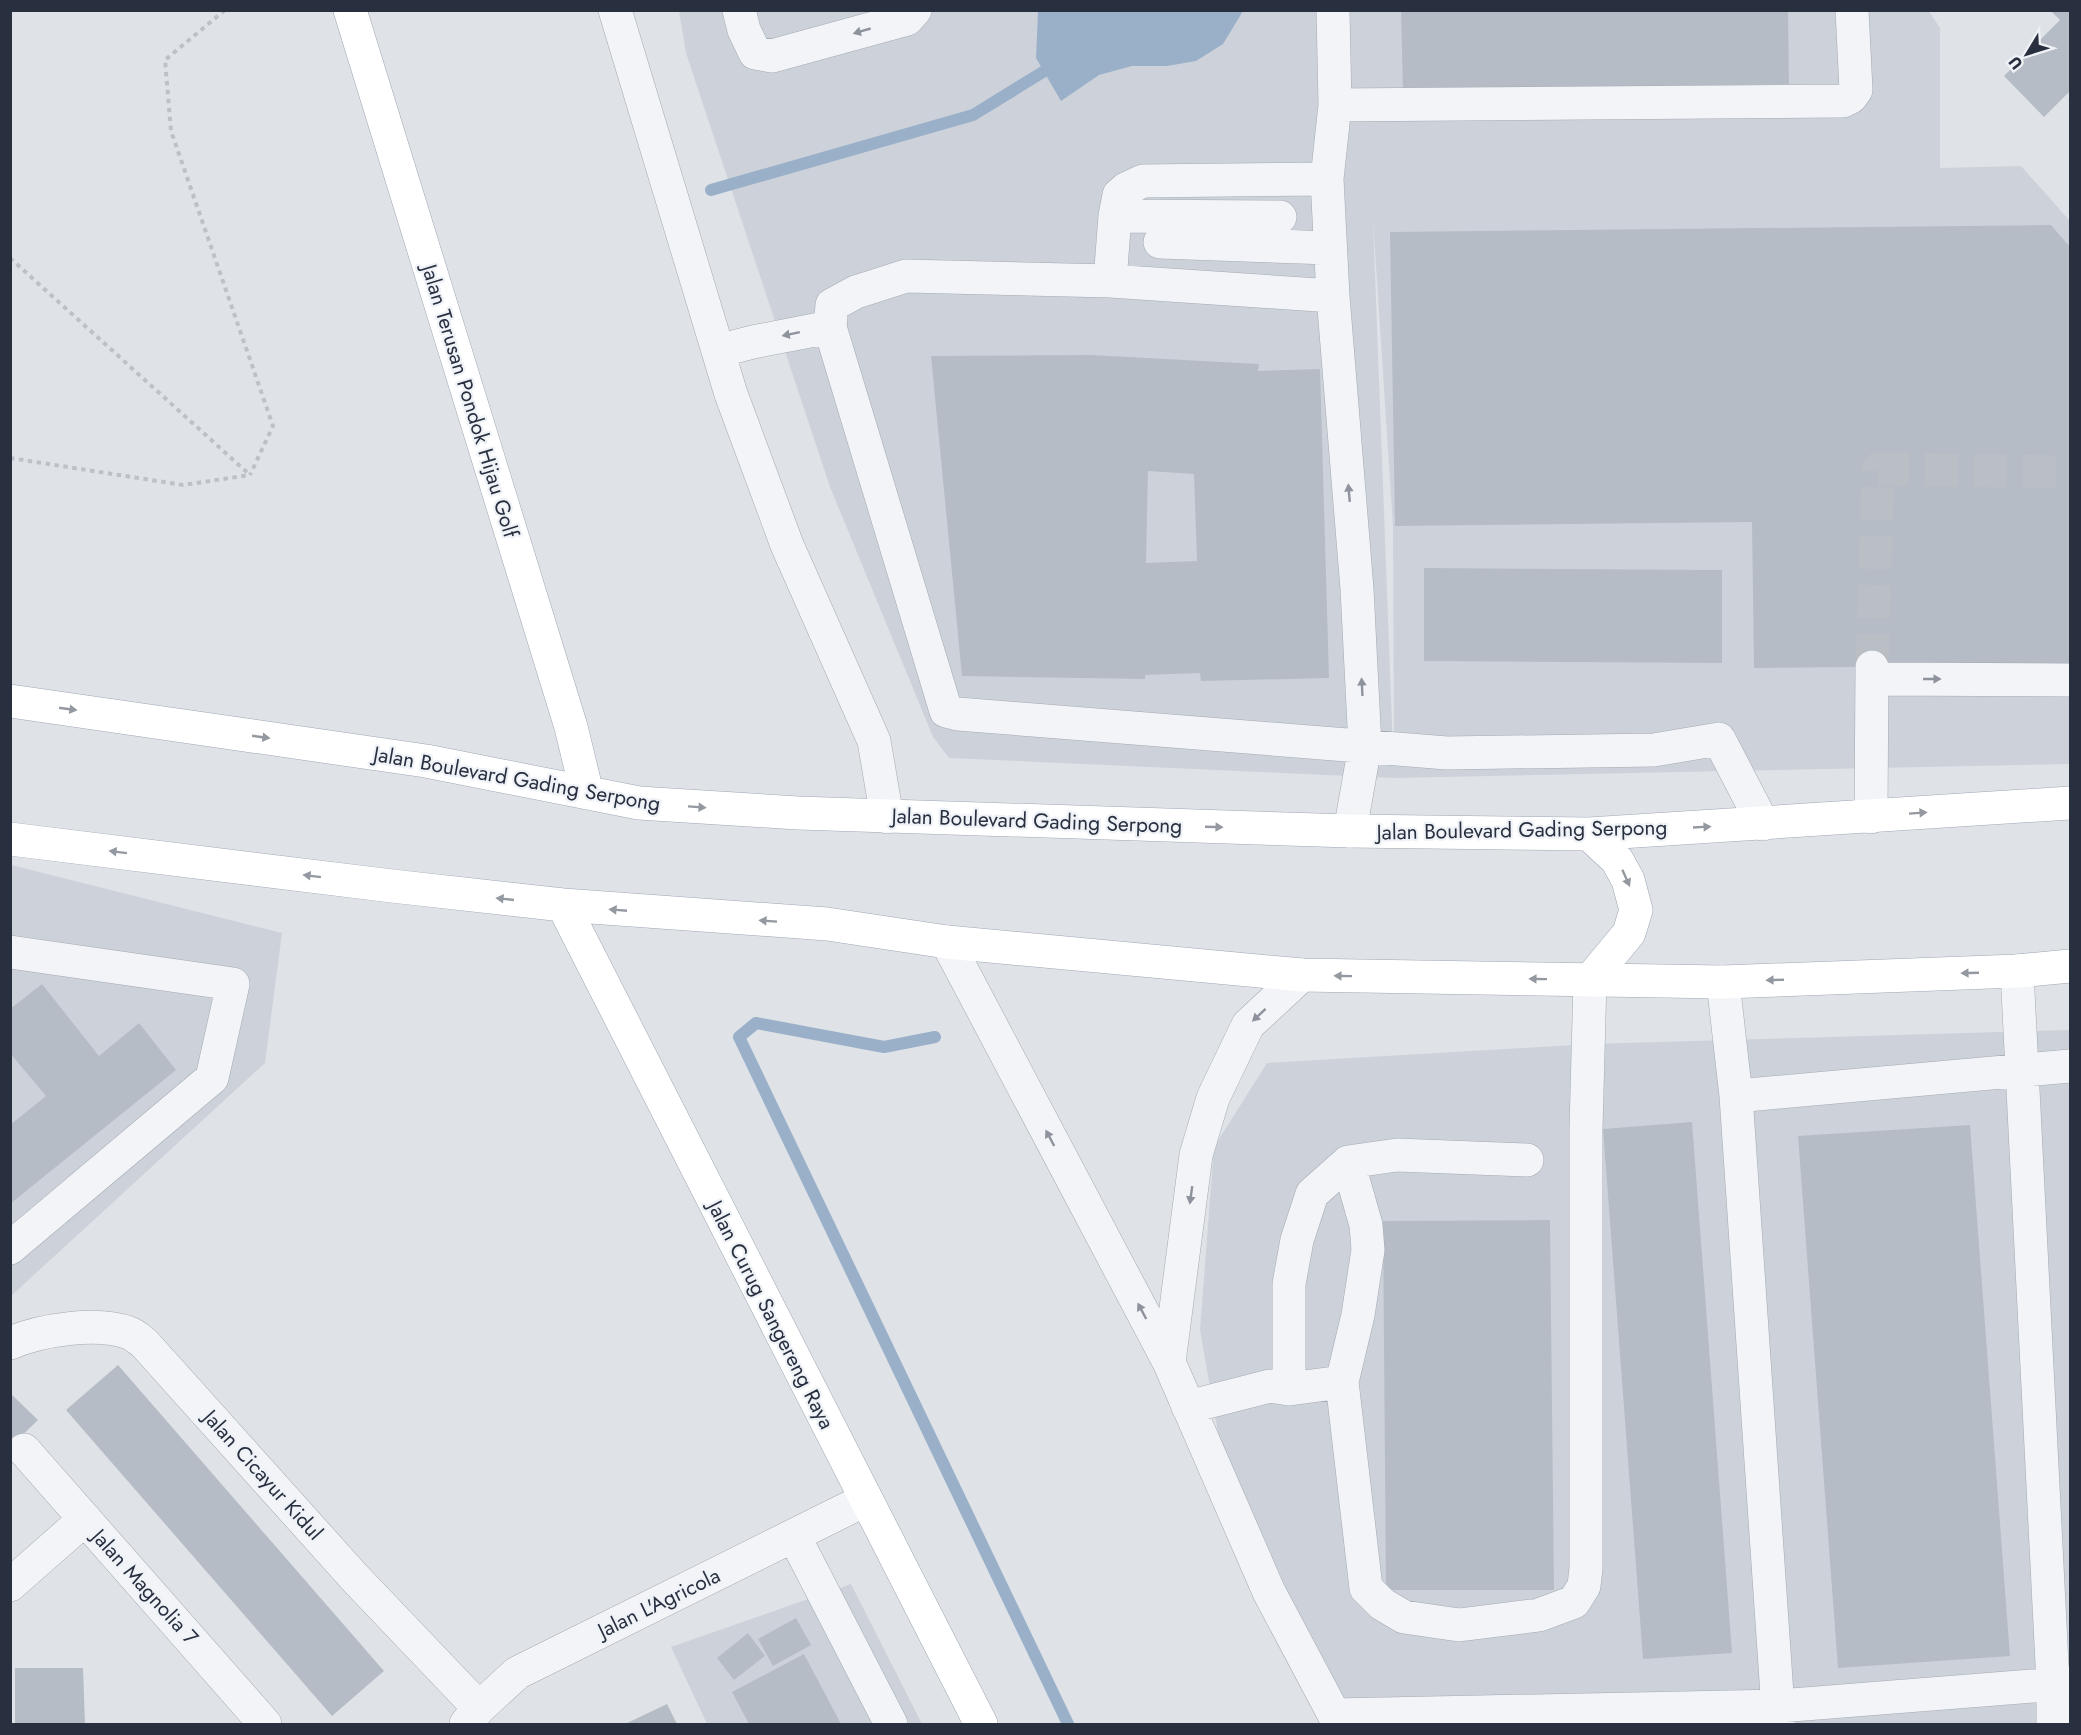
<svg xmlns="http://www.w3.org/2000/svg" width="2081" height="1735" viewBox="0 0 2081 1735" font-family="Jost,sans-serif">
<rect width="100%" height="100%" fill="#dfe3e8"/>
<path fill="#cdd2da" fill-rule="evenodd" d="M679 11H1929L1940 28V168L2021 166 2070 221V764L1394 778 949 758 933 737 830 487 686 53ZM1373 220 1393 526 1394 751H1393Z
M11 865 282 933 265 1063 11 1296Z
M2070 1030V1724H1350L1228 1490 1200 1330 1214 1147 1267 1063 1590 1044Z
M851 1584 922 1724H707L671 1647Z"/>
<path fill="#9ab0c9" d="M1038 11V10L1243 11 1223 44 1196 61 1167 66H1132L1099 75 1061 101 1036 58Z"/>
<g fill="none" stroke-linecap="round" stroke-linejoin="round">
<path stroke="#9ab0c9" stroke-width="12" d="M711 190 973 115 1056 64
M935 1037 884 1047 756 1023 739 1037 1068 1724"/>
</g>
<path fill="#b6bcc5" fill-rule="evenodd" d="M1401 10H1788L1789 84 1403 90Z
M2050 10H2070V91L2044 117 2004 76 2060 20Z
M2051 225 2070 247V665L1754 668 1752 522 1395 526 1390 232Z
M1091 355 1259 364 1258 371 1320 369 1329 678 1201 681 1200 673 1145 675V679L962 676 931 356ZM1148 471 1194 474 1197 561 1146 563Z
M1424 568 1722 570V663L1424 661Z
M42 984 99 1056 139 1023 176 1070 10 1204V1125L46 1096 10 1053V1009Z
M1692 1122 1732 1653 1643 1659 1603 1129Z
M1970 1125 2010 1656 1838 1668 1798 1136Z
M1550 1220 1554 1590H1386L1383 1221Z
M118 1365 384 1671 332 1716 66 1410Z
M10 1393 38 1420 10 1447Z
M796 1618 811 1645 773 1666 758 1639Z
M748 1633 765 1656 734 1680 717 1658Z
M804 1654 841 1724H749L732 1692Z
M15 1668H83L85 1724H15Z
M667 1704 677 1724H625Z"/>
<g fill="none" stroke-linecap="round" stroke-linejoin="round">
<path stroke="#babfc6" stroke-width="33" stroke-dasharray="33 16" stroke-linecap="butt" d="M1872 667 1878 469 2070 472"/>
<defs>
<path id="minor" d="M615 10 731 394 787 545 874 741 887 817
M739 10 744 30 755 53 772 56 907 19 915 10
M1335 105 1843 101 1851 97 1856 90 1852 10
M1327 179 1335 105 1333 10
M1115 216 1280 217
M1160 242 1330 248
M1110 281 1115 216 1119 195 1126 189 1143 181 1327 179 1333 296 1357 589 1365 746 1350 831
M1333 296 1110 281 906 276 856 292 832 305 830 327 946 711 958 714 1447 753 1654 750 1719 739 1763 824
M718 351 753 342 830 327
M1873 679 2070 680
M1871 817 1872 667
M947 942 1169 1362 1269 1592 1339 1724
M10 952 233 984 212 1078 10 1248
M2017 971 2053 1684V1724
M1723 982 1736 1096 1779 1724
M1736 1096 2070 1066
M1348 1162 1366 1225 1368 1250 1358 1315 1342 1382 1366 1588 1382 1604 1404 1617 1459 1625 1539 1615 1574 1602 1584 1586 1586 1568V1129L1590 980
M10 1343C41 1330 97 1321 129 1333 135 1335 140 1340 145 1344L355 1578 479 1708
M1169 1362 1196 1155 1213 1098 1248 1025 1302 975
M1289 1389V1284L1297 1240 1312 1194 1348 1162 1397 1155 1527 1160
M1188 1407 1270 1386 1289 1389 1342 1382
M24 1450 265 1724
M794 1536 891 1724
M10 1585 85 1519
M1334 1715 1779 1706 2070 1683
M466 1724 479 1708 517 1673 865 1500"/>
<path id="major" d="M350 10 571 727 587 793
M10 701 426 761 639 803 798 813 1350 831 1589 834 2070 803
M1589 834 1617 860 1628 880 1636 910 1629 933 1590 980
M10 839 392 886 563 905 827 924 947 942 1302 975 1723 982 2017 971 2070 966
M563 905 981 1724"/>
</defs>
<use href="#minor" stroke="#a4aab2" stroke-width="34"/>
<use href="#major" stroke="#9fa7b4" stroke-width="34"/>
<path stroke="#bdc1c7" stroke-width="4" stroke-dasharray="4.5 4.5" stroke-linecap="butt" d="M225 10 165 60 171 131 273 426 250 475
M10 258 250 475
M10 458 183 485 250 475"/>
<use href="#minor" stroke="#f2f4f7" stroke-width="33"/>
<use href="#major" stroke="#fff" stroke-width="33"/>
</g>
<defs><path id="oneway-solid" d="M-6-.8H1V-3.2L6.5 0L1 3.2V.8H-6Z" transform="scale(1.5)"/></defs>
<g fill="#8d929c">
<use href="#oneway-solid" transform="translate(862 31) rotate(164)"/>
<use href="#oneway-solid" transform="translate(791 334) rotate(168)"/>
<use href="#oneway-solid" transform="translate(1349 493) rotate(-95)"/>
<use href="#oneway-solid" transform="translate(1932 679)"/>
<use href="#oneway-solid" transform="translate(1362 687) rotate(-93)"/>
<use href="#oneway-solid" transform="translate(1259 1015) rotate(137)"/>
<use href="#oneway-solid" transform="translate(1050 1138) rotate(-118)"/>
<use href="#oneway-solid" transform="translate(1191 1195) rotate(98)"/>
<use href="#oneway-solid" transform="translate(1142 1311) rotate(-118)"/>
</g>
<g fill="#9498a0">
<use href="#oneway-solid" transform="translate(68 709) rotate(8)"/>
<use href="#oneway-solid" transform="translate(261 737) rotate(8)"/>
<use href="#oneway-solid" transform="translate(697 807) rotate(4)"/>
<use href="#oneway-solid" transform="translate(1918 813) rotate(-4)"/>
<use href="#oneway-solid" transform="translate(1214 827) rotate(2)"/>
<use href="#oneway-solid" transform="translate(1702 827) rotate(-3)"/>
<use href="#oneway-solid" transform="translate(118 852) rotate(-173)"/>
<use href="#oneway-solid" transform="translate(312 876) rotate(-173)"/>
<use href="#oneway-solid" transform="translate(1626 878) rotate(66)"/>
<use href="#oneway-solid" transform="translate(505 899) rotate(-174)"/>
<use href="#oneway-solid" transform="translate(618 910) rotate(-175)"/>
<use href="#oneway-solid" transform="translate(768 921) rotate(-176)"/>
<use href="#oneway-solid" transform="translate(1970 973) rotate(178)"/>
<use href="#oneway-solid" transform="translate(1343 976) rotate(-179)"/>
<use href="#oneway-solid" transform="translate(1538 979) rotate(-179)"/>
<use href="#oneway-solid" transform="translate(1775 980) rotate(178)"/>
</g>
<g text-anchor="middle" stroke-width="4.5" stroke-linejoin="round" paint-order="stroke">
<g font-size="21" fill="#283040" stroke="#eff2f6">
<text transform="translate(470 401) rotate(73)" y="7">Jalan Terusan Pondok Hijau Golf</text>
<text transform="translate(517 779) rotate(10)" y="7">Jalan Boulevard Gading Serpong</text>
<text transform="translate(1037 821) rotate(2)" y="7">Jalan Boulevard Gading Serpong</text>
<text transform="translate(1522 830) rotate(-1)" y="7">Jalan Boulevard Gading Serpong</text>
<text transform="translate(771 1315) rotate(63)" y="7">Jalan Curug Sangereng Raya</text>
<text transform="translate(263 1475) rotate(48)" y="7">Jalan Cicayur Kidul</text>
<text transform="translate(145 1587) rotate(48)" y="7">Jalan Magnolia 7</text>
<text transform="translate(659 1603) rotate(-26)" y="7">Jalan L'Agricola</text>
</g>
</g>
<rect width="2081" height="1735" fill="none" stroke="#283040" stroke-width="24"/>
<g transform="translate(2027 54) rotate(232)" stroke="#eff2f6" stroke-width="4.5" paint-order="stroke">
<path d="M0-4.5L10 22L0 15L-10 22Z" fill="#283040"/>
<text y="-9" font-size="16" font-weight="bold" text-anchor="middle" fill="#283040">U</text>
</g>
</svg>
